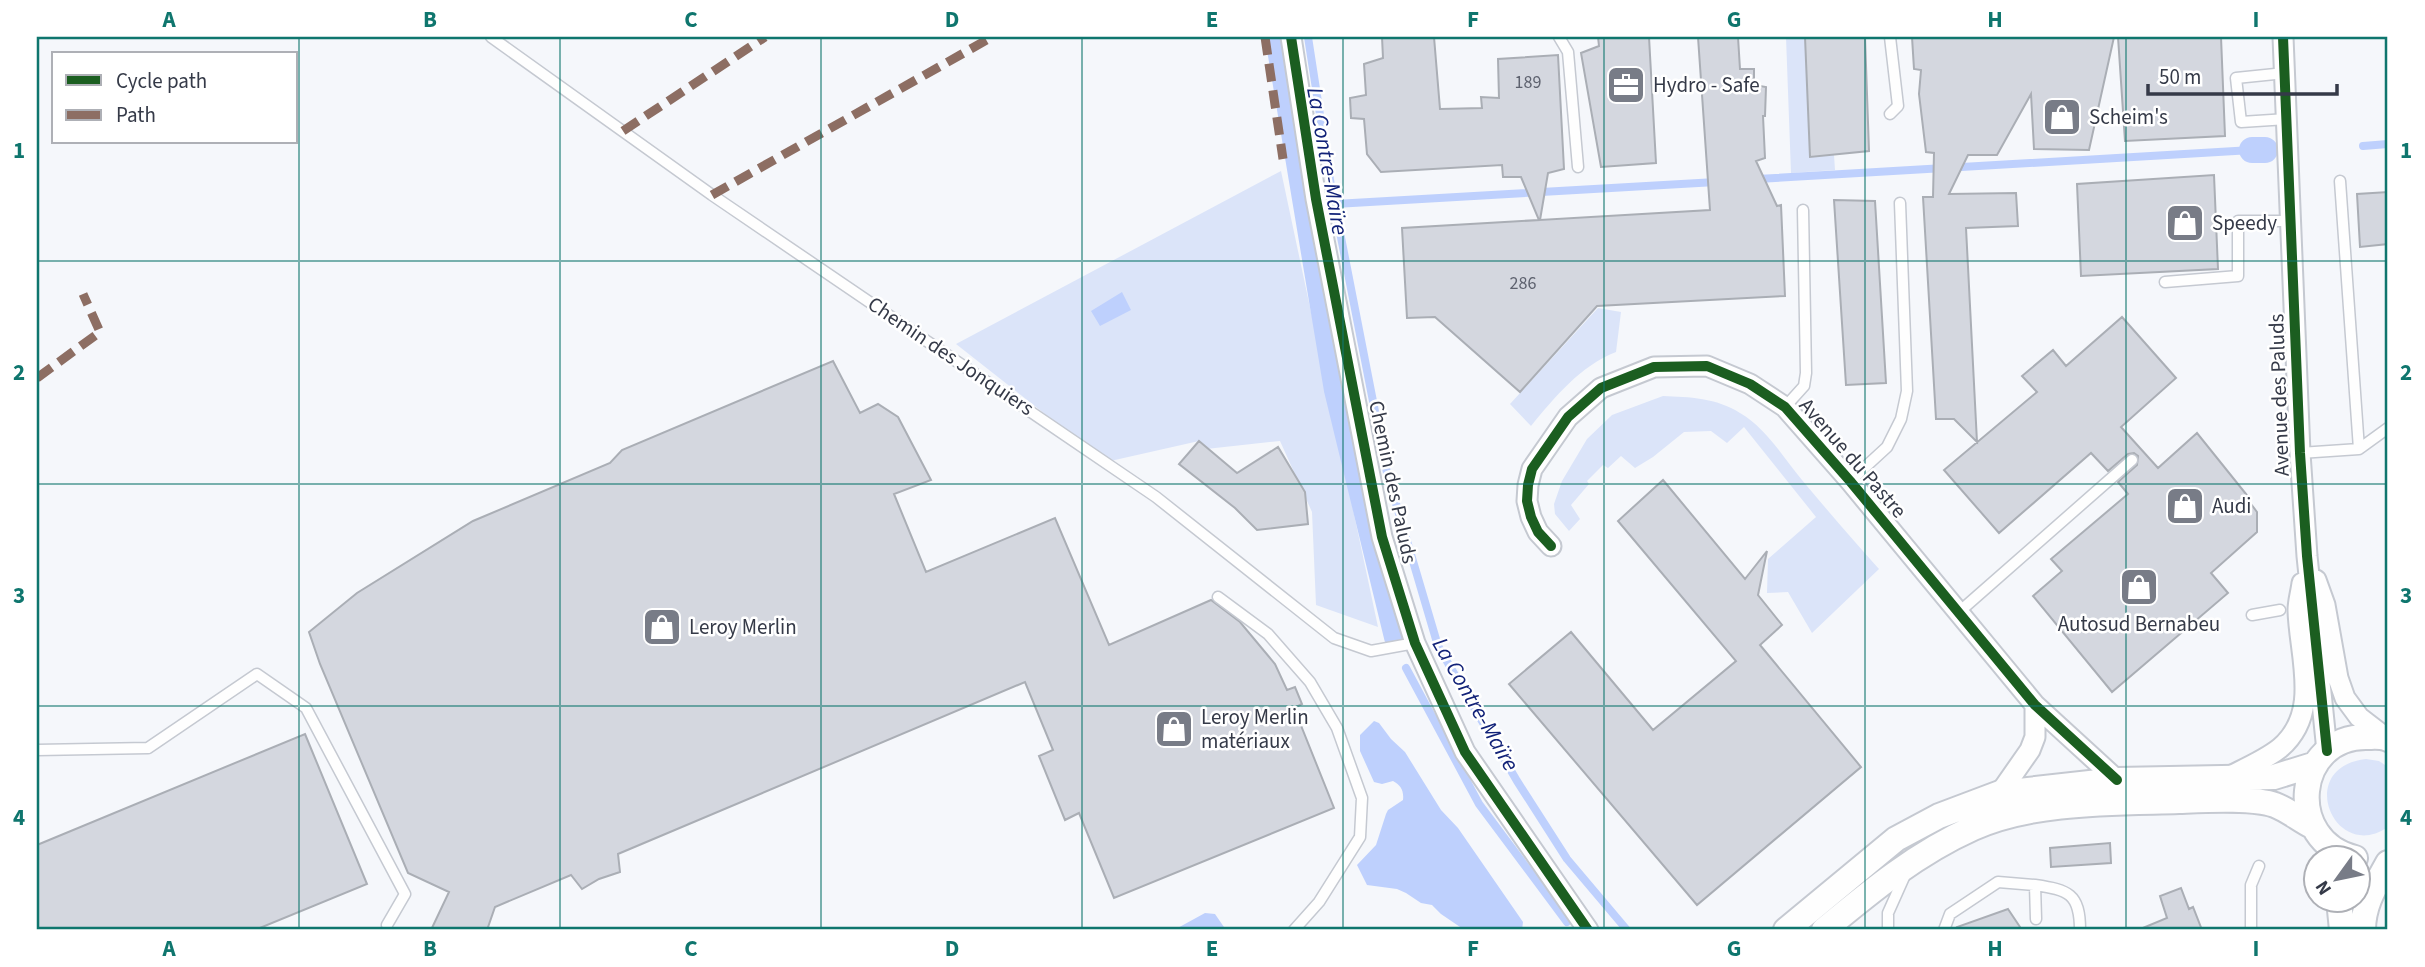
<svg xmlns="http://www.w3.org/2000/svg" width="2425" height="967" viewBox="0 0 2425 967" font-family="'Source Sans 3',sans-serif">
<rect width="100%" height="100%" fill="#f5f7fb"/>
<path fill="#dbe4f9" d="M1786 37H1805L1810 157 1834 155 1835 170 1791 173Z
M1281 171 1378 627 1316 605 1312 512 1280 441 1206 449 1199 441 1106 462 956 344Z
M1598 308 1621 312 1616 352C1580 366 1555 397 1531 426L1510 404Z
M1663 396C1689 397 1717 398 1740 413 1767 429 1782 456 1802 480 1827 510 1853 540 1879 569L1812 633 1788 592 1767 593 1768 559 1816 517 1744 427 1727 443 1711 431 1684 432 1653 457 1635 468 1621 456 1608 468 1603 465 1587 481 1589 484 1571 505 1580 519 1569 531 1555 514 1554 504 1562 481 1587 439 1612 415Z
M2366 759 2379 761 2388 767V827C2334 864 2294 767 2366 759Z"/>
<path fill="#bed0fd" d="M1122 292 1131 310 1100 326 1091 311Z
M1374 721 1379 723 1391 739 1405 752 1441 810 1458 828 1523 922 1522 930 1463 929 1441 914 1432 905 1421 903 1406 893 1397 889 1367 885 1357 865 1376 845 1386 814 1388 810 1403 800C1404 791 1401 785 1393 781L1382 784 1374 782 1360 751V735Z
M1205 913 1215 914 1226 930H1174Z"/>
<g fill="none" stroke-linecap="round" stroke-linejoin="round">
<path stroke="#bed0fd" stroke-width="8" d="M1308 37 1331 186 1387 473 1438 646 1517 781 1567 859 1627 930
M2363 146 2388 144
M1757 179 2252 150
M1335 204 1716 182
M1406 668 1479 804 1567 922"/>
<path stroke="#bed0fd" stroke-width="26" d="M1278 37 1337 390 1397 637
M2252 150H2265"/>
</g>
<path fill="#d4d7df" stroke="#aaaeb5" stroke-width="2" d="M1382 37H1434L1440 109 1482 108 1481 97 1499 98 1498 59 1558 55 1564 169 1548 173 1540 220 1710 210 1698 37H1738L1740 69H1754V85L1766 87 1765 116H1763L1765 158 1756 161 1777 206 1781 205 1785 296 1597 306 1520 392 1435 317 1407 318 1402 228 1539 220 1521 177H1503L1502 165 1381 172 1367 154 1364 119 1351 118 1350 98 1366 95 1364 64 1383 58Z
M1598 37H1649L1656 163 1601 167 1581 53 1599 46Z
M1805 37H1865L1869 151 1810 157Z
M1912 37H2114L2089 150 2034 149 2031 94 1997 155H1968L1949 194 2016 193 2018 226 1966 228 1977 442 1954 419H1936L1923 197H1933L1934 153 1926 152 1919 94 1921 70 1914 69Z
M2118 37H2221L2225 136 2125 141Z
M2214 175 2218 269 2081 276 2077 184Z
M2388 192V244L2360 247 2357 194Z
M1834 200 1875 201 1886 383 1846 385Z
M2122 317 2176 378 2121 427 2158 468 2197 433 2250 499 2248 500 2257 512V532L2211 573 2228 593 2112 692 2033 596 2062 571 2051 559 2128 494 2118 482 2137 465 2138 456 2134 453 2128 454 2108 471 2091 453 1999 533 1944 470 2037 392 2022 376 2053 350 2066 366Z
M833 361 860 413 878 404 898 417 931 480 894 494 926 572 1055 518 1109 645 1211 600 1240 622 1275 664 1287 690 1295 687 1302 704 1294 708 1334 808 1114 898 1079 813 1065 820 1039 756 1053 750 1025 682 618 854 620 872 599 879 582 889 571 875 495 907 487 930H431L449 892 408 873 320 664 309 632 357 593 473 521 610 463 622 450Z
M1199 441 1237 473 1278 447 1305 492 1308 524 1257 530 1235 508 1179 464Z
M1663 480 1745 579 1767 551 1758 595 1782 625 1760 645 1861 767 1697 905 1509 684 1571 632 1653 730 1736 661 1618 521Z
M305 734 367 884 255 930H37V845Z
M2110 843 2111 863 2051 867 2050 848Z
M2181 888 2189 909 2193 907 2202 930H2138L2167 918 2160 896Z
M2008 909 2022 930H1958L1957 927Z"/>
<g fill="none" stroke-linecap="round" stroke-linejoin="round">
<defs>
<path id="service" d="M491 37 712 195 1156 497 1334 638 1371 651 1415 643
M1559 37 1568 52 1578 167
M1890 37 1898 106 1890 114
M2285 73 2236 78 2241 122 2287 119
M2165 282 2238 276V221H2291
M1785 407 1804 386 1806 373 1803 210
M2359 449 2388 428
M2300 453 2359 449 2340 181
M1850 481 1887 447 1901 419 1907 391 1900 203
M1218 597 1268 634 1310 682 1337 728 1362 798 1360 837 1319 902 1294 930
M1959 612 2132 460
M2252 615 2280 610
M37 750 148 748 257 674 306 708 405 894 387 925
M2035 885C2068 890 2080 893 2080 930
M1888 930V913L1905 875
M1944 930 1950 914 1998 882 2035 885 2036 919
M2251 930V885L2259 866"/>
<path id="minor" d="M1291 37 1316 199 1382 537 1415 643 1465 752 1588 930
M2283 37 2300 453 2307 556 2327 751
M1551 546 1538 532 1531 517 1527 501 1528 485 1532 469 1568 417 1601 388 1654 367 1707 366 1750 384 1785 407 1850 481 2035 705 2117 780
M2316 580 2325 605 2338 678 2345 698 2359 717 2385 737
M2228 777C2246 768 2265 760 2280 748 2322 712 2299 656 2298 610 2298 601 2301 592 2302 583
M2000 793 2030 750 2035 737V705"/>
<path id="tertiary" d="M2355 858C2284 841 2294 736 2367 737 2374 737 2382 736 2388 739
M2339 900 2342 930
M1786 930 1896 839 1939 816 2000 793 2117 780 2274 777 2316 764
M1824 930C1871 891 1917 853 1973 828 2033 801 2114 803 2179 801 2204 800 2253 797 2275 805 2288 810 2300 820 2312 826
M2363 930C2363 904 2376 885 2388 863"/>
</defs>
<use href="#service" stroke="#c5c9d1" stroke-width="13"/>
<use href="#minor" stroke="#c5c9d1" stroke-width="23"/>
<use href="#tertiary" stroke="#c5c9d1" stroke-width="28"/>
<use href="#service" stroke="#fefefe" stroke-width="10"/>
<use href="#minor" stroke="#fefefe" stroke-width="19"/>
<use href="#tertiary" stroke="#fefefe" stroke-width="24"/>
<path stroke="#8d6e63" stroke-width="9" stroke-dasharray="18 9" stroke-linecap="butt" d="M1265 37 1283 159
M623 131 765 37
M712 195 992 37
M37 378 100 332 83 294"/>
<defs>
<path id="cycleway" d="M1291 37 1316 199 1382 537 1415 643 1465 752 1588 930
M2283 37 2300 453 2307 556 2327 751
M1551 546 1538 532 1531 517 1527 501 1528 485 1532 469 1568 417 1601 388 1654 367 1707 366 1750 384 1785 407 1850 481 2035 705 2117 780"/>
</defs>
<use href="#cycleway" stroke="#fff" stroke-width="15"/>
<use href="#cycleway" stroke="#1b5e20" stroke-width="10"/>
</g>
<path fill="none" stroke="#0f766e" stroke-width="2" stroke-opacity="0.55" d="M299 37V930M560 37V930M821 37V930M1082 37V930M1343 37V930M1604 37V930M1865 37V930M2126 37V930M37 261H2388M37 484H2388M37 706H2388"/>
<defs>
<symbol id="office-square" viewBox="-11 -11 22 22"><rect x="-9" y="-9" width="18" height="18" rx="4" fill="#787c87" stroke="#fff"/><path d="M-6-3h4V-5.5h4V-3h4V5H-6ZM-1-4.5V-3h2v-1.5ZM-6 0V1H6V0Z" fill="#fff"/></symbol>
<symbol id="shop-square" viewBox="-11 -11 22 22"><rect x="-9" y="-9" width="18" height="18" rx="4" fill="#787c87" stroke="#fff"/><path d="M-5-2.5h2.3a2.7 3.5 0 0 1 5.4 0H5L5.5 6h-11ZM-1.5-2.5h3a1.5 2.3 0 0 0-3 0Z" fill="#fff"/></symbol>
</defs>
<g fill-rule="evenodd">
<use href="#office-square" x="1604" y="63" width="44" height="44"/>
<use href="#shop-square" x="2040" y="95" width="44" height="44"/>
<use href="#shop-square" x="2163" y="201" width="44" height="44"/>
<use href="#shop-square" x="2163" y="484" width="44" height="44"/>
<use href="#shop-square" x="2117" y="565" width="44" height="44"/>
<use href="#shop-square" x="640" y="605" width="44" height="44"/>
<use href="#shop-square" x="1152" y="707" width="44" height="44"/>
</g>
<g text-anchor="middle" stroke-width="5" stroke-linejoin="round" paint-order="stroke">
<g font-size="18" fill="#5d616e">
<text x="1528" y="88">189</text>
<text x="1523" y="289">286</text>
</g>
<g font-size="21" fill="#353a48" stroke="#fff" text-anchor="start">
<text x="1653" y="92">Hydro - Safe</text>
<text x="2089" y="124">Scheim's</text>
<text x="2212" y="230">Speedy</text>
<text x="2212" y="513">Audi</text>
<text x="2139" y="631" text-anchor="middle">Autosud Bernabeu</text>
<text x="689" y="634">Leroy Merlin</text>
<text x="1201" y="724">Leroy Merlin<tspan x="1201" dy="24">matériaux</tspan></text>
</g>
<g font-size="21" fill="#353a48" stroke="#fff">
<text transform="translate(951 356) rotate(34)" y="7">Chemin des Jonquiers</text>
<text transform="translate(2279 395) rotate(-92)" y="7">Avenue des Paluds</text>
<text transform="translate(1853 458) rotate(49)" y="7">Avenue du Pastre</text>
<text transform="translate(1393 482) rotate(78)" y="7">Chemin des Paluds</text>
</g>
<g font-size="23" font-style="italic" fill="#122278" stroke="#fff">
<text transform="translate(1328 161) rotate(80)" y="8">La Contre-Maïre</text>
<text transform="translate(1476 704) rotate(60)" y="8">La Contre-Maïre</text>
</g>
</g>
<rect width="2425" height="967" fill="none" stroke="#ffffff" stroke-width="77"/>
<rect x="52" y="52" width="245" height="91" fill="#ffffff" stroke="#aeb0b6" stroke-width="2"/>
<rect x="66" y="75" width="35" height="10" fill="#1b5e20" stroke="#aeb0b6" stroke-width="2"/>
<text x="116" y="88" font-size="21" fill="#353a48">Cycle path</text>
<rect x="66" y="110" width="35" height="10" fill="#8d6e63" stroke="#aeb0b6" stroke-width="2"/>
<text x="116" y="122" font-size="21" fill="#353a48">Path</text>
<g transform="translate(2337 879) rotate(237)"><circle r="33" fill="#ffffff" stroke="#aeb0b6" stroke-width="2"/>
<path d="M0-5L12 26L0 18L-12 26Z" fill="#787c87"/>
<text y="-10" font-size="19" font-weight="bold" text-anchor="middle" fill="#353a48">N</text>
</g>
<path d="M2148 84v10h189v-10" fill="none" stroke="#353a48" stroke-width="3.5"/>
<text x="2159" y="84" font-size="21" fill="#353a48" stroke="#ffffff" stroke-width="5" paint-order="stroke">50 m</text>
<rect x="38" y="38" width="2348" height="890" fill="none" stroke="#0f766e" stroke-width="2.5"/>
<g font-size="23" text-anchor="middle" font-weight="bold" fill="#0f766e">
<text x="169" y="27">A</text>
<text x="430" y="27">B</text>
<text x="691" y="27">C</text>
<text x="952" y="27">D</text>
<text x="1212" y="27">E</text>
<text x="1473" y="27">F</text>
<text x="1734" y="27">G</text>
<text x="1995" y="27">H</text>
<text x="2256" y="27">I</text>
<text x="19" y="158">1</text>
<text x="2406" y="158">1</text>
<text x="19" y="380">2</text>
<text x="2406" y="380">2</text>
<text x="19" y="603">3</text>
<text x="2406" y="603">3</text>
<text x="19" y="825">4</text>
<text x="2406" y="825">4</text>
<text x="169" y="956">A</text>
<text x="430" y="956">B</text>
<text x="691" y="956">C</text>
<text x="952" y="956">D</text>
<text x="1212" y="956">E</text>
<text x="1473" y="956">F</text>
<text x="1734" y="956">G</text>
<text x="1995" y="956">H</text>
<text x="2256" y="956">I</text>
</g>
</svg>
